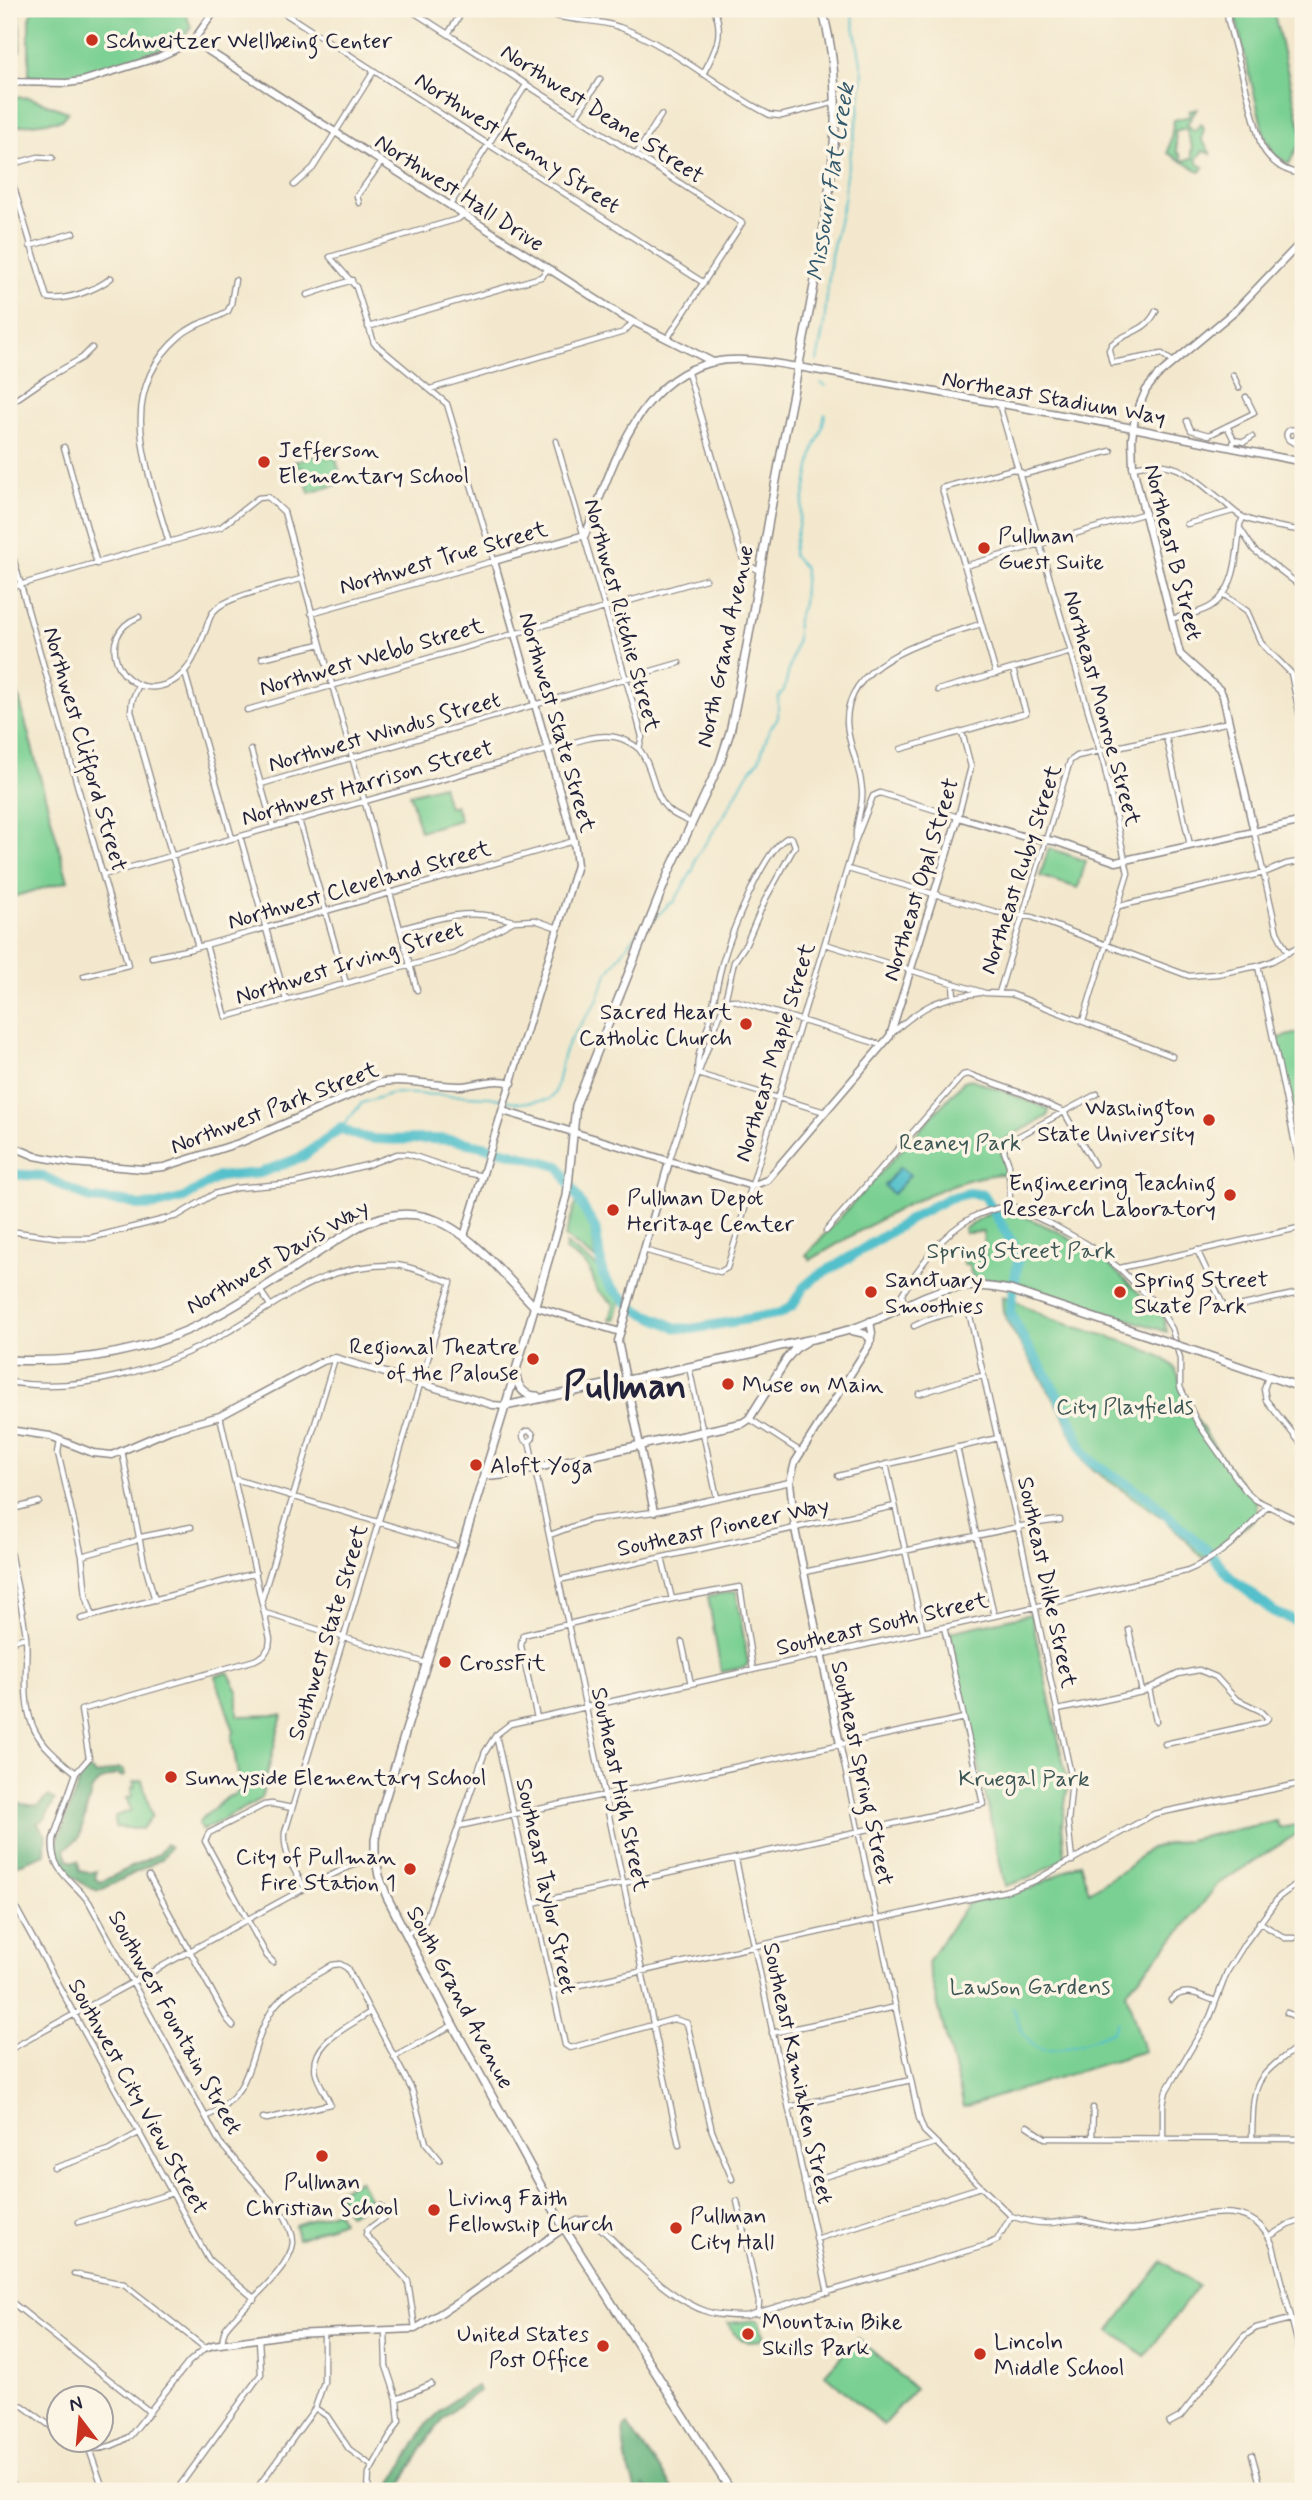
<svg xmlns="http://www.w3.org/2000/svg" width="1312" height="2500" viewBox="0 0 1312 2500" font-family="Mynerve,sans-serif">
<rect width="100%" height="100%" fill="#fcf5e5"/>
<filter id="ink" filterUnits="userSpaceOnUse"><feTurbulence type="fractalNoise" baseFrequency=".0143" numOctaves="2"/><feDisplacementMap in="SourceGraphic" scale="14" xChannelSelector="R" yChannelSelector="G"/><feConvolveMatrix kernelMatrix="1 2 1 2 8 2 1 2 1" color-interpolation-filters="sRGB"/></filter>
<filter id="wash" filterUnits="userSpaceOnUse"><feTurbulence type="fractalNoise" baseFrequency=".00686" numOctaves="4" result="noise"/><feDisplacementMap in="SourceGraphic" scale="28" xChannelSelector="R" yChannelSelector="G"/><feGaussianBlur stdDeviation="1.57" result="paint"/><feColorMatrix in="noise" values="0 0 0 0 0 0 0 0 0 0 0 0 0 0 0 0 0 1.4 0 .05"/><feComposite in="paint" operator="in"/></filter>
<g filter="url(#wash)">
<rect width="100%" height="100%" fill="#f3e8cd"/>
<path fill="#7ad093" stroke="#4e7967" stroke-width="2" fill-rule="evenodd" d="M9 9H19L20 50 17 54 9 53Z
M33 9H184L191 27 180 42 130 60 75 76 63 78 29 76V22Z
M1255 9H1273L1303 139V144L1297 148 1289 164 1275 155 1265 138 1236 19 1237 15Z
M19 97 31 98 68 112 62 120 17 126 9 124V101Z
M1197 109 1187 124 1194 131 1201 124C1207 129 1201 133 1202 140L1211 154 1203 151 1197 158V163L1204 167 1201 172 1168 153 1174 120 1190 116 1189 111ZM1186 128 1193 150 1191 151 1193 158 1182 161 1180 154 1177 153 1175 131Z
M326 453 328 458 335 456 343 483 309 493 302 467 296 468 294 462Z
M9 661 68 881 9 898Z
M442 785 448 807 455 805 460 820 420 831 410 794Z
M1049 848 1086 861 1078 888 1040 876Z
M1303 1032V1106L1293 1108 1278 1038Z
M971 1079 1049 1109 1048 1116 998 1143C1000 1155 1007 1162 1006 1174 946 1174 863 1230 810 1260L806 1255 964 1081Z
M576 1201 592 1229 595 1259 565 1237Z
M1008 1209 1057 1231 1104 1260 1163 1316 1167 1332 1016 1282 972 1277 969 1264 964 1265 962 1258 985 1256 983 1232 965 1233 964 1229 984 1216Z
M566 1244 598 1267 602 1281 621 1299 615 1320 610 1319 614 1304 596 1289C592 1269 585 1261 565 1251Z
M1002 1296C1023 1302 1032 1312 1051 1319 1081 1330 1151 1345 1172 1365 1182 1376 1180 1391 1188 1404 1204 1434 1226 1462 1245 1490L1256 1500 1257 1514 1251 1522 1203 1558 1166 1520 1096 1472 1083 1460 1062 1413 1008 1323 1003 1312Z
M736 1591 748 1663 745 1667 721 1672 708 1596Z
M1031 1614 1068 1784 1062 1824 1065 1858 1030 1878 1005 1886 950 1632Z
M228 1672 238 1691V1716L282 1715 261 1799 202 1831 199 1825 200 1820 228 1797 236 1794 240 1788 232 1738 234 1731 215 1676Z
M142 1780 152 1816 142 1829 115 1827V1816L131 1811 127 1798 132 1796 131 1788 135 1787 133 1782Z
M1276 1821 1279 1828 1303 1824V1830L1218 1884 1184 1927 1126 1992 1144 2051 964 2107 927 1963 967 1904 1032 1888 1080 1863 1089 1892 1127 1868 1150 1848Z
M360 2180 372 2204 348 2214 337 2191Z
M337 2211 342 2221 298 2239 295 2225Z
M1163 2261 1198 2286 1145 2356 1110 2330Z
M758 2320 765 2337C750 2348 734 2339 728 2323Z
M858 2338 915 2389 883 2425 825 2374Z"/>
<path fill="#63b27d" stroke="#426a5c" stroke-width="2" d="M119 1768 124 1770 125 1776 122 1777 118 1774 102 1780 92 1789 79 1838 65 1849 68 1859 73 1862 78 1861 80 1871 89 1873 97 1871 95 1878 101 1882 158 1854 166 1844 170 1847 162 1859 99 1891C79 1886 60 1866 56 1846L81 1776 88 1769 97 1775Z
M9 1790 16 1803 37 1806 49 1796 55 1800 45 1819 37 1823 46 1835 45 1854 9 1868Z
M477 2386 479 2391C435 2418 425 2442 401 2486L403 2491H395L392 2483 428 2423 453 2400Z
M628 2425C642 2448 660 2468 675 2491H651L644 2485 643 2491H636L626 2459 623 2438 624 2428Z"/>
<path fill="#53c0cb" stroke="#3a7183" stroke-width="2" d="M900 1167 910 1175 893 1194 884 1186Z"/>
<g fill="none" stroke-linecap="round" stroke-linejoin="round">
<path stroke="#53c0cb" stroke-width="2" d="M817 361 824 325 831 255 845 196V181L858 117 863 74 851 9
M821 383 826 386
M653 920 669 904 674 902 694 868 695 859 725 814 746 776 759 760 769 730 778 718V698L784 690 797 638V619L803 604 805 568 793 556V551L814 448 821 433 825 414
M341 1128 362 1103 393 1093 490 1097 520 1103 548 1100 555 1093 563 1056 568 1043 597 1001 607 974 634 936 644 928
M1012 2006C1017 2018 1022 2036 1033 2045 1048 2059 1090 2041 1107 2034L1113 2031 1118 2021"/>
<path stroke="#53c0cb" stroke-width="10" d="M9 1174 42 1176 91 1199 127 1202 140 1206 158 1205 184 1198 218 1177 260 1173 302 1157 341 1128C371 1149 421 1134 458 1141 492 1147 526 1157 559 1166L595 1228 603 1275 610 1286 635 1309 677 1328 692 1329 781 1313 792 1306 804 1287 817 1276 839 1264 920 1213 949 1198 969 1193 984 1195 1019 1255 1010 1312 1026 1344 1047 1376 1070 1419 1084 1453 1091 1461 1148 1498 1213 1556 1231 1578 1274 1612 1303 1624"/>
</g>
</g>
<g filter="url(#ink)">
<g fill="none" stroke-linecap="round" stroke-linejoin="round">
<defs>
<path id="minor" d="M278 9 704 283
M409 9 742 223 667 339
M540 9C565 24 593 17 619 27 674 46 718 89 770 115L781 116 836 102
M1227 9 1228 21 1261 145C1270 162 1284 172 1303 174
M448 34 464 9
M703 74C715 52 725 34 714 9
M576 116 600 79
M636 155 661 115
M9 165 38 157 52 158
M9 171 47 298C66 301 96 290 111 278
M294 185 313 168 374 71
M359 203 357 196 381 163
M450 205 526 85
M30 246 73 233
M307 295 352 280
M1156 311C1146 332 1128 331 1112 344L1109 350 1112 363 1162 354 1173 362
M368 327 541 277 548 269
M688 373 741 554 745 563 759 571
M1233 375 1239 388
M430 389 624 332 633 322
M9 404 47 378 82 358 92 348
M999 404 1104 765 1128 873 1083 1021
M1187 421 1191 430 1209 435 1254 413 1246 397
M1227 426 1234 440 1232 448
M1286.5 435a5.5 5.5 0 1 1 11 0a5.5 5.5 0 1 1-11 0Z
M1234 440 1244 442 1252 437
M1289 440 1303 448
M556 441 636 714 642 737 639 749C654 767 652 797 670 811 675 816 684 819 690 822
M64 447 97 564
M1133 467C1177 457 1192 477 1224 502 1230 508 1237 515 1245 518 1263 526 1284 527 1303 531
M1187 524 1233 511
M1241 530 1254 550 1303 588
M9 543 128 965 84 976
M169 543C149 471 112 394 180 336 194 323 212 321 228 311L231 304 235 280
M965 566 1146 513
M9 588 221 527 258 498 268 497 284 512 417 990
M1223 594 1247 611 1261 643 1291 673 1303 731
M311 613 494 561 447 404 374 343 356 287 330 257 458 219 463 215
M139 617C93 635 119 696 161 686 188 680 197 652 206 629 208 623 210 614 215 610 228 596 281 585 301 579
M1171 619C1182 616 1197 614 1208 608 1237 593 1237 552 1240 524L1243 518
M262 658 320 644
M185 673 232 838
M996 674 942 488 1013 469 1025 474 1111 451
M138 686 132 701 131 711 198 947
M938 690 1071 652
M247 710 706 579
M1166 737 1190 845
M901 749 1026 713 1013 669
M251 750 273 827
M261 784 679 663
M299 820 346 983
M1254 832 1277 932 1288 953
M240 836 286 1000
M856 838C855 822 864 806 862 790 861 767 848 747 847 722 846 659 935 638 981 624
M848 869 996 912 1032 917 1189 976 1217 974 1258 966 1272 961 1303 944
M103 875 589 738C609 734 623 736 639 749
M1119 906 1264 873 1286 864 1303 861
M400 929C445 917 467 907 514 921
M825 944 985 993 1011 994 1172 1056
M206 945 226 1017 454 953 514 921 535 920 558 928
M152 957 191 949 574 841
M1258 966 1303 1182
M953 983 954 997
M999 993 1070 761 1077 756 1229 722
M725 1001 734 1000 882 1045
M892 1033C924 1005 937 998 980 993
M698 1074 825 1112
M669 1162 698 1074 725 1001 734 962 746 944 765 900 795 846 792 838 789 837C764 846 730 937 722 964 717 983 714 1003 709 1022 705 1039 695 1056 698 1074
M1010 1205 1053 1225 1087 1244 1119 1268 1158 1306 1172 1329 1180 1359V1387L1197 1422 1245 1490 1256 1500 1303 1523
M1010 1205 1009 1165 1004 1151 1006 1143 1097 1094
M9 1231 61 1238H90L177 1216 214 1194 236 1188 295 1183 367 1165 397 1154H408L458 1171 483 1176
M826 1231 963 1075 968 1074 1024 1094 1064 1112 1094 1164
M644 1250 720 1272 727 1268 856 839 873 796 880 793 958 817 971 767 962 732
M1197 1250 1225 1309 1303 1292
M1120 1268 1303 1227
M259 1289 270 1305
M904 1304 902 1294C920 1266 942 1233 973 1217 984 1211 997 1208 1010 1205
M914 1326C929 1318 948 1313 965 1310L969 1312 1018 1527 1072 1780 1068 1822 1072 1861
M689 1367 717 1498
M1268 1377 1264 1389 1266 1400 1303 1446
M9 1382C80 1394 162 1369 224 1334 285 1300 320 1264 395 1265 413 1266 434 1277 451 1282L285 1832C283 1854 294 1870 305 1888
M919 1394 966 1379 983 1376
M220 1416 270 1639 269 1647 264 1655 255 1660 81 1710 89 1758 76 1773 53 1839C50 1872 72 1879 89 1902L220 2143 285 2217C289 2225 293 2233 293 2243 290 2270 242 2306 226 2328 223 2332 223 2338 222 2343
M750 1419 801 1452
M523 1436a5 5 0 1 1 10 0a5 5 0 1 1-10 0Z
M60 1440 58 1453 82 1556 86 1596 93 1616
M529 1441 679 2145
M957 1447 994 1616
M122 1451 144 1562 155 1600
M886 1464 923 1631
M838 1476 998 1438
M235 1479 454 1545
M9 1510 39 1502
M550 1535 590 1520 654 1512 790 1482
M9 1545C14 1575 22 1605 26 1636 27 1648 26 1661 26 1673 25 1727 35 1741 76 1773
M82 1556 135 1541 141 1537 191 1527
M662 1558 672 1599
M804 1572 1037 1523 1060 1520
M559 1580 895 1506
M262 1599 335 1358
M265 1613 426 1663
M81 1619 256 1573
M1129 1630 1142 1692
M9 1642 26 1637
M682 1642 691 1684
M1149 1689 1156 1721
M1058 1710 1142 1692 1178 1674 1199 1670 1216 1677 1236 1699 1261 1711 1268 1718 1265 1722 1165 1744
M537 1718 521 1646 523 1635 672 1599 740 1587 753 1670
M496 1735 565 2045 570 2048 674 2019 687 2023 712 2131 732 2179
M840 1744 919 2118 924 2131 1011 2216C1023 2220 1036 2224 1048 2223 1059 2223 1069 2219 1080 2220 1098 2223 1115 2230 1133 2229 1178 2226 1250 2186 1273 2246L1303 2364
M459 1826 964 1718
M736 1860 828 2293
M149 1876 227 2019 233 2026
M9 1895 209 2260 255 2299
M533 1903 983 1804 944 1627
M1259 1922 1285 1938H1294
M407 1934 425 1921 485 1752 496 1735 510 1724 1035 1607 1186 1571C1218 1558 1246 1533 1267 1506
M273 1962 267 1956 205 1841 209 1833 264 1805 272 1804 292 1808
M553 1991 1005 1891 1034 1881 1154 1814 1303 1783
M1171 2000C1185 1986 1199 1995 1215 2001
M1287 2013 1294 2016 1303 2029
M772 2033 896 2007
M9 2050 305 1888 375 1854
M394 2057 453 2025
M789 2107 911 2080
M206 2117C259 2090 245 2053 272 2010 285 1990 312 1978 332 1965L340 1964 347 1968 412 2090 426 2143 440 2160
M263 2118 267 2119 330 2104C326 2094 319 2084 316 2074 309 2042 349 2027 370 2012
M1027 2126 1045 2138 1303 2139
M1092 2138 1093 2108
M1163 2138V2105L1166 2091 1210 2017 1227 1972 1245 1943 1279 1897 1303 1879
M1252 2139C1253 2078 1254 2079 1303 2043
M54 2168 108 2150 140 2132
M804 2183 935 2143
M737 2201 759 2302 758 2314
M381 2206 386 2216 367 2230 366 2235 408 2281 415 2328
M79 2222 172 2193
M565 2227 577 2220 588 2219C605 2229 617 2246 632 2259 653 2279 680 2303 708 2312 720 2316 733 2316 746 2316L987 2245 997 2240 1011 2216
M1270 2236 1288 2225 1303 2220
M816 2239 981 2187
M9 2278 11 2240
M9 2300 150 2412
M397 2399 431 2384
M9 2403 23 2406 60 2433
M315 2408 327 2416 349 2449 372 2466
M1169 2423 1180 2417 1244 2336 1256 2328 1291 2319
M69 2440C90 2455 111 2449 130 2436L189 2362 205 2348 124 2284 74 2274
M89 2449 104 2491
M1252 2455 1262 2491
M9 2480 20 2491
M176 2491 261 2374 259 2339
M255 2491 315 2408 324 2382V2333
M368 2491 369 2473 399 2421 397 2399 386 2366 385 2332"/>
<path id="tertiary" d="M193 41 624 317 713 362
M9 82 67 83 82 81 159 57 193 41 216 9
M1254 832 1223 696 1220 690 1180 654 1133 467 1132 439 1135 416 1146 390 1157 376 1237 309 1303 240
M503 1111 752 1186 767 1180 890 1036 958 817 1025 837 1054 841 1116 862 1303 821
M9 1145 35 1156 72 1163 143 1169 164 1167 242 1142 378 1083C406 1077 434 1087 462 1086 480 1084 494 1078 512 1083
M464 1236 577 865 574 841 494 561 585 535C612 471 635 378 714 362 741 356 772 363 799 367
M534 1306 620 1332
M848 1330 865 1334 871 1340
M9 1430 50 1436 93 1453 112 1455 170 1430 220 1416 323 1361 335 1358 493 1405 505 1406
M654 1512 618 1341 669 1162
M840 1744 795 1529 790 1482 795 1462 869 1345 872 1333 870 1321
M205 2348 213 2345 292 2334 415 2329 460 2301 564 2228"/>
<path id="secondary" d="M799 367 1133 428 1303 462"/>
<path id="primary" d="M1203 1354 1303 1388
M9 1360C71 1363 131 1355 188 1330 245 1304 304 1260 358 1227 439 1185 484 1255 534 1306
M516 1375C518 1388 524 1396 537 1396
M505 1406 755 1353C788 1342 823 1339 855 1328 917 1306 936 1275 1010 1290L1167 1342
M484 1472 492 1476 502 1475 743 1423 749 1419 788 1357 796 1348 806 1342
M731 2491 564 2228 453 2025 387 1897 379 1876 375 1854V1840L381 1812 508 1397 567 1196 576 1105 669 872 720 763 730 732C750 640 763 547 781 454 794 386 809 319 820 251 834 169 845 90 822 9"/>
</defs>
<use href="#minor" stroke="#8a8584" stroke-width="7"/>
<use href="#tertiary" stroke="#8a8584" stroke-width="9"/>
<use href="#secondary" stroke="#8a8584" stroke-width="9"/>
<use href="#primary" stroke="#8a8584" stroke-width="10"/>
<use href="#minor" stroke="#fff" stroke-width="4.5"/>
<use href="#tertiary" stroke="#fff" stroke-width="6"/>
<use href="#secondary" stroke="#fff" stroke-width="6"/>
<use href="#primary" stroke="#fff" stroke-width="7"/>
<defs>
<path id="primary-bridge" d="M1167 1342 1203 1354"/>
</defs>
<use href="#primary-bridge" stroke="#8a8584" stroke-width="10" stroke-linecap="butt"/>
<use href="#primary-bridge" stroke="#fff" stroke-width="7"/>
</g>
</g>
<g fill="#c8321e" stroke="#fcf5e5" stroke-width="2.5">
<circle cx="92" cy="40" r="7"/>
<circle cx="264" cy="462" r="7"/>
<circle cx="984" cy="548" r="7"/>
<circle cx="746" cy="1024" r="7"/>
<circle cx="1209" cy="1120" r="7"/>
<circle cx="1230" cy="1195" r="7"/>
<circle cx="613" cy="1210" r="7"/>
<circle cx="871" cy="1292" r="7"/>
<circle cx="1120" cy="1292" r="7"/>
<circle cx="533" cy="1359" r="7"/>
<circle cx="728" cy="1384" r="7"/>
<circle cx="476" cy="1465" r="7"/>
<circle cx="445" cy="1662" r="7"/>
<circle cx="171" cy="1777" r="7"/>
<circle cx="410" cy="1869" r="7"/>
<circle cx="322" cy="2156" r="7"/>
<circle cx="434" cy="2210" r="7"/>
<circle cx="676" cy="2228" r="7"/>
<circle cx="748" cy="2334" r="7"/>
<circle cx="603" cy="2346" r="7"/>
<circle cx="980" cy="2354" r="7"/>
</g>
<g text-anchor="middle" stroke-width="7" stroke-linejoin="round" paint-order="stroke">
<g font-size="23" fill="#22223b" stroke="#fcf5e5" text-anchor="start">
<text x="106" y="48">Schweitzer Wellbeing Center</text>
<text x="278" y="457">Jefferson<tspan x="278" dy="26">Elementary School</tspan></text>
<text x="998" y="543">Pullman<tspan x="998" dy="26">Guest Suite</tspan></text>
<text x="732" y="1019" text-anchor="end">Sacred Heart<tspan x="732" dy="26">Catholic Church</tspan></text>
<text x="1195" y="1115" text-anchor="end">Washington<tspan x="1195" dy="26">State University</tspan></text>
<text x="1216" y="1190" text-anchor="end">Engineering Teaching<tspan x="1216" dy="26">Research Laboratory</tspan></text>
<text x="627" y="1205">Pullman Depot<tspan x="627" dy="26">Heritage Center</tspan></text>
<text x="885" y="1287">Sanctuary<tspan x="885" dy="26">Smoothies</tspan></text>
<text x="1134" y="1287">Spring Street<tspan x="1134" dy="26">Skate Park</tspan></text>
<text x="519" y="1354" text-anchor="end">Regional Theatre<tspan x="519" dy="26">of the Palouse</tspan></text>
<text x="742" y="1392">Muse on Main</text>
<text x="490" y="1473">Aloft Yoga</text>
<text x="459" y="1670">CrossFit</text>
<text x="185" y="1785">Sunnyside Elementary School</text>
<text x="396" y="1864" text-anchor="end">City of Pullman<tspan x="396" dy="26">Fire Station 1</tspan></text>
<text x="322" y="2189" text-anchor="middle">Pullman<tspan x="322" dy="26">Christian School</tspan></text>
<text x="448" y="2205">Living Faith<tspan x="448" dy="26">Fellowship Church</tspan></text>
<text x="690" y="2223">Pullman<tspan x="690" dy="26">City Hall</tspan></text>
<text x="762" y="2329">Mountain Bike<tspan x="762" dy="26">Skills Park</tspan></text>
<text x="589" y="2341" text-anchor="end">United States<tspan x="589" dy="26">Post Office</tspan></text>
<text x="994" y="2349">Lincoln<tspan x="994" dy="26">Middle School</tspan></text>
</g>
<g font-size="23" fill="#22223b" stroke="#fcf5e5">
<text transform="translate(603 113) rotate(33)" y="8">Northwest Deane Street</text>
<text transform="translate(518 142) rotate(33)" y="8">Northwest Kenny Street</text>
<text transform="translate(460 192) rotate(33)" y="8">Northwest Hall Drive</text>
<text transform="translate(1054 397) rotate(10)" y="8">Northeast Stadium Way</text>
<text transform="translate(1174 552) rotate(76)" y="8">Northeast B Street</text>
<text transform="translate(443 557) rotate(-16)" y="8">Northwest True Street</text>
<text transform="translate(623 615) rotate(75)" y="8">Northwest Ritchie Street</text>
<text transform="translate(724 646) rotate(-78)" y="8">North Grand Avenue</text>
<text transform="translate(371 656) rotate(-16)" y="8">Northwest Webb Street</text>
<text transform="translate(1103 708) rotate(75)" y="8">Northeast Monroe Street</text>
<text transform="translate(558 722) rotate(74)" y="8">Northwest State Street</text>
<text transform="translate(384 731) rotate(-16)" y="8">Northwest Windus Street</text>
<text transform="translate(86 749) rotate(74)" y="8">Northwest Clifford Street</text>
<text transform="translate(367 782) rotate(-16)" y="8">Northwest Harrison Street</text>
<text transform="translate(1020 869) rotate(-72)" y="8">Northeast Ruby Street</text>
<text transform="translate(920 879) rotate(-73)" y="8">Northeast Opal Street</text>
<text transform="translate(359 884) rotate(-16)" y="8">Northwest Cleveland Street</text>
<text transform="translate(349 962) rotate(-17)" y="8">Northwest Irving Street</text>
<text transform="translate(774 1052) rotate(-73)" y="8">Northeast Maple Street</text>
<text transform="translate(274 1107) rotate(-21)" y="8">Northwest Park Street</text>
<text transform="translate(277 1256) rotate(-30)" y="8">Northwest Davis Way</text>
<text transform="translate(723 1526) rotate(-12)" y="8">Southeast Pioneer Way</text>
<text transform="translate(1048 1582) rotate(78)" y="8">Southeast Dilke Street</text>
<text transform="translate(882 1623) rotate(-13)" y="8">Southeast South Street</text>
<text transform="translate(327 1632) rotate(-73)" y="8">Southwest State Street</text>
<text transform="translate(863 1773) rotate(78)" y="8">Southeast Spring Street</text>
<text transform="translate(621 1789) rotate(78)" y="8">Southeast High Street</text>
<text transform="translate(547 1886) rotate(78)" y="8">Southeast Taylor Street</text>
<text transform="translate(461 1997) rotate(62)" y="8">South Grand Avenue</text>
<text transform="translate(176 2022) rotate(61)" y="8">Southwest Fountain Street</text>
<text transform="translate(799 2073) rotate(78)" y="8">Southeast Kamiaken Street</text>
<text transform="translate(139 2096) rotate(61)" y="8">Southwest City View Street</text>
</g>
<g font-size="23" fill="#3c5655" stroke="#fcf5e5">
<text x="960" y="1150">Reaney Park</text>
<text x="1021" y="1258">Spring Street Park</text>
<text x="1125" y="1414">City Playfields</text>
<text x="1024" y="1786">Kruegal Park</text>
<text x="1030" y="1994">Lawson Gardens</text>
</g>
<g font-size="24" font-style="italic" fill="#33596d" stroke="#fcf5e5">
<text transform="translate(830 182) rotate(-81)" y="8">Missouri Flat Creek</text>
</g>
<g font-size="37" font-weight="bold" fill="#22223b" stroke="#fcf5e5">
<text x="625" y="1398">Pullman</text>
</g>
</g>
<rect width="1312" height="2500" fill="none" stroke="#fcf5e5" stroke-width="35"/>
<g transform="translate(80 2419) rotate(344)"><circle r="33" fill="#fcf5e5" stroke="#a5a1a1" stroke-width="2"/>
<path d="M0-5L12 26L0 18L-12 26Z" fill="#c8321e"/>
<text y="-10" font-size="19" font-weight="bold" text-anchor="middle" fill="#22223b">N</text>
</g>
</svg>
